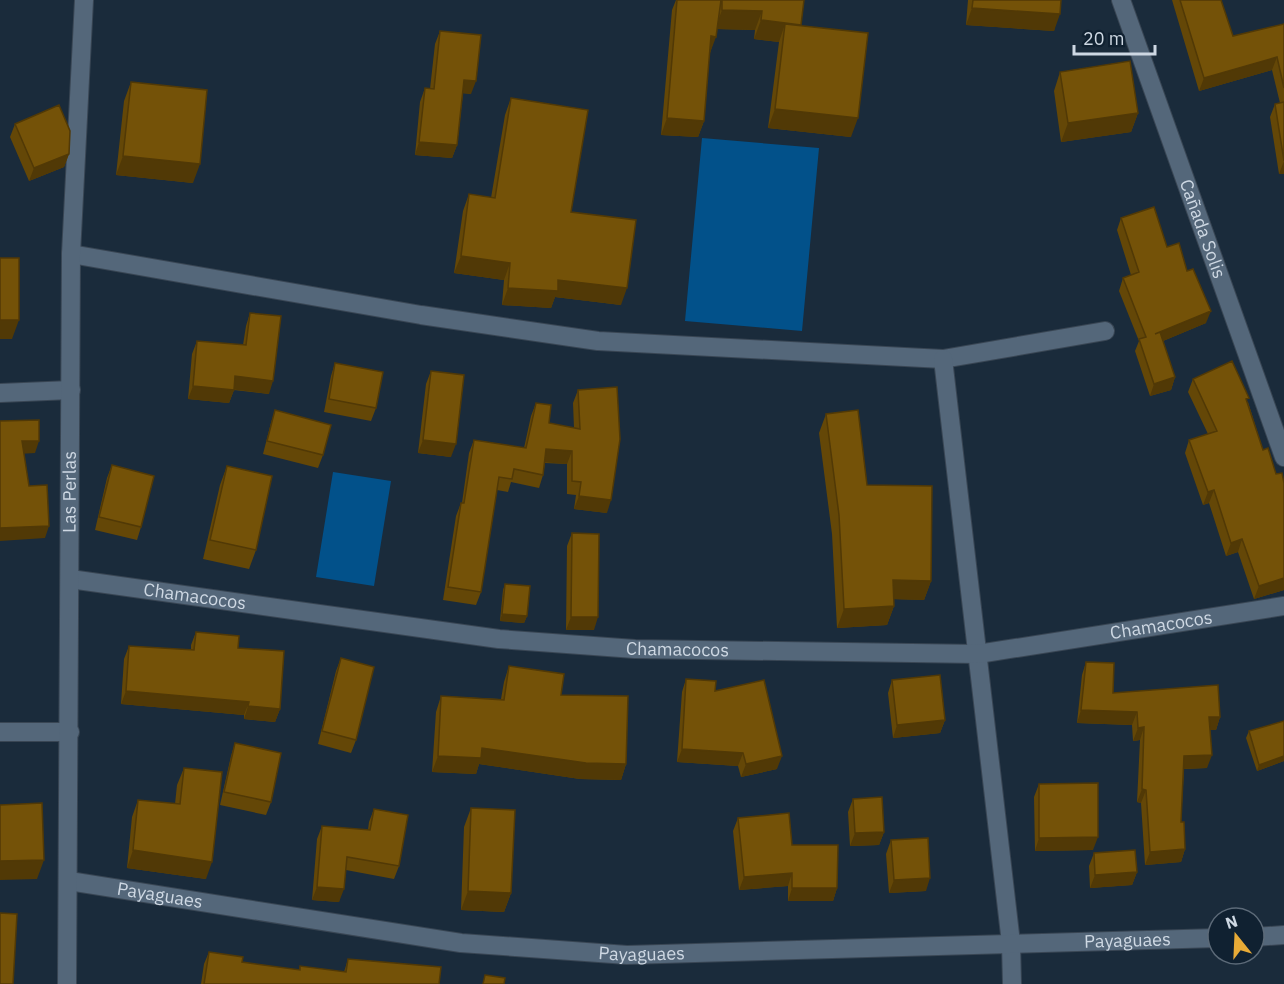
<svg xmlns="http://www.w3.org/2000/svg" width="1284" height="984" viewBox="0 0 1284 984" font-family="'IBM Plex Sans',sans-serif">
<rect width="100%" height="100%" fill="#1a2b3b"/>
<path fill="#02518a" d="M702 138 819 148 802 331 685 321Z
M333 472 391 481 374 586 316 577Z"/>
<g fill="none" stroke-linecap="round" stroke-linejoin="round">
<defs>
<g id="street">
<path d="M71 254 421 315 598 341 943 359 1105 331"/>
<path d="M943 359 1011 943 1012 984"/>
<path d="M0 393 71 390"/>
<path id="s1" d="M70 579 499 639 635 649 978 654 1284 606"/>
<path d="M0 732H70"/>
<path id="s2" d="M69 881 461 943 627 955 1218 938"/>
<path d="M1254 937 1284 935"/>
<path id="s3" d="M67 984 71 254 84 0"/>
</g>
<g id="secondary">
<path id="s4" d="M1121 0 1284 457"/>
</g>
</defs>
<use href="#street" stroke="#394654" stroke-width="20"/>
<use href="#secondary" stroke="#394654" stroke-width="20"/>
<use href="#street" stroke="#54677a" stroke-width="18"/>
<use href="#secondary" stroke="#54677a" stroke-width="18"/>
</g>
<path fill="#644707" d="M676 0H804L801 25 851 137 768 128 779 42 754 39 755 30 717 29 710 53H709L704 121 698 137 661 135 672 10Z
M968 0H1061L1054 31 966 25Z
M1172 0H1221L1233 36 1284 24V174H1279L1270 117 1275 104 1280 103 1272 70 1199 91Z
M440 31 471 94 463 93 457 145 452 158 415 155 420 102 425 88 430 89 435 44Z
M1060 72 1138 113 1131 132 1061 142 1054 91Z
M131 82 193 183 116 175 124 101Z
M511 98 571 212 621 305 555 297 551 308 502 305 504 280 454 273 463 211 469 194 491 198 505 115Z
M15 124 69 154 64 167 29 181 10 137Z
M1121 218 1167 247 1187 271 1206 323 1163 341 1175 377 1171 390 1150 396 1135 351 1139 341 1119 291 1123 278 1131 275 1117 230Z
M250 313 269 394 234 390 229 403 188 399 192 354 197 341 243 345 246 326Z
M335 363 376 408 371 421 324 412 331 376Z
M431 371 451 457 418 453 426 384Z
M1193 379 1248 402 1263 450 1276 474 1284 483V590L1254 599 1238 552 1226 556 1209 503 1203 505 1185 453 1189 440 1208 434 1188 392Z
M578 390 607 513 574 509 576 495 567 494V464L545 463 543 475 539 488 511 482 508 492 497 490 481 592 476 605 443 600 456 516 461 503H462L469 453 474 440 524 448 531 416 536 403 549 423 574 428 573 403Z
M275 410 323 455 318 468 263 454 271 423Z
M826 414 867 485 931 581 924 600 894 599V606L887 625 837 628 832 534 819 433Z
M112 465 141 527 137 540 95 530 107 478Z
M227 466 256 550 249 569 203 559 220 485Z
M572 533 594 630H566L567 546Z
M505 584 527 616 524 623 500 621 503 590Z
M196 632 238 648 280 709 275 722 244 719V715L121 704 124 659 129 646 191 650V645Z
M341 658 356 740 351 753 318 744 336 671Z
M1086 662 1113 693 1220 717 1216 730H1210L1207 768 1184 769 1181 822 1185 849 1181 862 1145 865 1141 803 1137 802 1140 740 1133 741 1132 725 1077 723 1082 675Z
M509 666 561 695 626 764 621 780 580 779 479 764 476 774 432 772 436 712 441 696 501 699 504 682Z
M686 679 777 769 741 777 738 766 677 762 682 692Z
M892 680 945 720 940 733 893 738 888 693Z
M1284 721V761L1257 771 1246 738 1249 731Z
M235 743 271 802 266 815 220 805 231 756Z
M184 768 206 879 127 868 132 817 138 800 175 804 177 785Z
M1039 784 1093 850 1035 851 1034 797Z
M853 799 884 832 879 845 850 846 848 812Z
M471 808 511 893 504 912 461 910 464 827Z
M374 809 399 866 394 879 346 870 339 902 312 900 317 839 322 826 368 830 369 822Z
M738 818 792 845 837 888 833 901H788V886L739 890 733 831Z
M891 840 926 891 889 893 886 854Z
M1094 853 1137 872 1132 885 1090 888 1089 866Z
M209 952 242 962 299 970 300 966 344 972 348 959 439 984H201L204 964Z"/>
<path fill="#513906" d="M972 8 1060 14 1054 31 966 25Z
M722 10 762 11 755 30 715 29Z
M761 20 801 25 785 24 779 42 754 39Z
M711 36 716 37 710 53 705 52Z
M1277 57 1272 70 1199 91 1204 78Z
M464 80 476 81 471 94 459 93Z
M775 109 858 118 851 137 768 128Z
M1138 113 1131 132 1061 142 1068 123Z
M667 118 704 121 698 137 661 135Z
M419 142 457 145 452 158 415 155Z
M69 154 64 167 29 181 34 168Z
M123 156 200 164 193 183 116 175Z
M1284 161V174H1279Z
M461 256 510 263 504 280 454 273Z
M558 280 627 288 621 305 555 297 551 308 502 305 508 288Z
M1211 311 1206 323 1151 346 1155 334Z
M0 320H19L12 339H0Z
M235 376 273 381 269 394 230 389Z
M1175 377 1171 390 1150 396 1154 384Z
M193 386 234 390 229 403 188 399Z
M423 440 456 444 451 457 418 453Z
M22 441H39L35 453 18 454Z
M546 449 572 451 567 464 541 462Z
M1214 490 1209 503 1203 505 1208 492Z
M579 496 611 500 607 513 574 509Z
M49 526 45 538 0 541V528Z
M1242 539 1238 552 1226 556 1231 543Z
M1284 578V590L1254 599 1259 586Z
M893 580 931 581 924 600 886 599Z
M894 606 887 625 837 628 844 609Z
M502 614 527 616 524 623 500 621Z
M571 617H598L594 630H566Z
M126 691 249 702 244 715 121 704Z
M248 706 280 709 275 722 244 719Z
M1081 710 1137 712 1132 725 1077 723Z
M1209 717H1220L1216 730H1204Z
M945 720 940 733 893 738 897 725Z
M1144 727 1140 740 1133 741 1138 728Z
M482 748 626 764 621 780 580 779 479 764 476 774 432 772 438 756Z
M682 749 743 753 738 766 677 762Z
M1212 755 1207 768 1179 769 1184 756Z
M782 756 777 769 741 777 746 764Z
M1284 756V761L1257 771 1259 765Z
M1142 789 1146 790 1141 803 1137 802Z
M884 832 879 845 850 846 855 833Z
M1098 837 1093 850 1035 851 1039 838Z
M1185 849 1181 862 1145 865 1150 852Z
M133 850 212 862 206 879 127 868Z
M44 860 37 879 0 880V861Z
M1137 872 1132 885 1090 888 1095 875Z
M792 873 788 886 739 890 744 877Z
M930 878 926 891 889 893 894 880Z
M317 887 344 889 339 902 312 900Z
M792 888H837L833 901H788Z
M468 891 511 893 504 912 461 910Z"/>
<path fill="#745208" stroke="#513906" stroke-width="1.5" d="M677 0H721L716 37 711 36 704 121 667 118Z
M722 0H804L801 25 761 20 762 11 722 10Z
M973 0H1061L1060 14 972 8Z
M1180 0H1221L1233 36 1284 24V88L1277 57 1204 78Z
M785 24 868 33 858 118 775 109Z
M440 31 481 35 476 81 464 80 457 145 419 142 425 88 434 89Z
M1130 61 1138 113 1068 123 1060 72Z
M131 82 207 90 200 164 123 156Z
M511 98 588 110 571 212 636 220 627 288 558 280V291L508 288 510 263 461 256 469 194 495 198Z
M1284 102V161L1275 104Z
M59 105 70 131 69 154 34 168 15 124Z
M1154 207 1167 247 1179 243 1187 271 1193 269 1211 311 1155 334 1160 332 1175 377 1154 384 1139 339 1146 337 1123 278 1139 272 1121 218Z
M0 258H19V320H0Z
M250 313 281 316 273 381 235 376 234 390 193 386 197 341 246 345Z
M1232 361 1249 398 1246 399 1263 450 1268 448 1276 474 1282 473 1284 483V578L1259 586 1242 539 1231 543 1214 490 1208 492 1189 440 1217 431 1193 379Z
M335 363 383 372 376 408 329 399Z
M431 371 464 375 456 444 423 440Z
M617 387 620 439 611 500 579 496 581 482 572 481V451L546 449 543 475 514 469 512 479 499 477 481 592 448 587 461 503H464L474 440 526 448 536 403 551 405 549 423 580 429 578 390Z
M275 410 331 425 323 455 267 441Z
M858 410 867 485 932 486 931 581 893 580 894 606 844 609 839 515 826 414Z
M39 420V441H22L29 486 47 485 49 526 0 528V421Z
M112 465 154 476 141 527 99 517Z
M227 466 272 476 256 550 210 540Z
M572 533 599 534 598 617H571Z
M505 584 530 586 527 616 502 614Z
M196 632 239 636 238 648 284 651 280 709 248 706 249 702 126 691 129 646 194 650Z
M341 658 374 667 356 740 322 731Z
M1086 662 1114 663 1113 693 1218 685 1220 717H1209L1212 755 1184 756 1181 822H1184L1185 849 1150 852 1146 790 1142 789 1144 727 1138 728 1137 712 1081 710Z
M509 666 564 674 561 695 628 696 626 764 586 763 482 748 481 758 438 756 441 696 504 700Z
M940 675 945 720 897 725 892 680Z
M686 679 716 681 715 691 764 680 782 756 746 764 743 753 682 749Z
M1284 721V756L1259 765 1249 731Z
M235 743 281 753 271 802 224 792Z
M184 768 222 772 212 862 133 850 138 800 180 804Z
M1098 783V837L1039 838V784Z
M882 797 884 832 855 833 853 799Z
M42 803 44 860 0 861V805Z
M471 808 515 810 511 893 468 891Z
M374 809 408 815 399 866 347 857 344 889 317 887 322 826 370 830Z
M789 813 792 845H838L837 888H792V873L744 877 738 818Z
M928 838 930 878 894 880 891 840Z
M1135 850 1137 872 1095 875 1094 853Z
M0 913 17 914 13 984H0Z
M209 952 243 957 242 962 300 970V966L346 972 348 959 441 967 439 984H204Z
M485 975 505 978 504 984H483Z"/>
<g text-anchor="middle" stroke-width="5" stroke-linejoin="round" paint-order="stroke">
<g font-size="18" fill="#ced8e3" stroke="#102131">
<text dy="6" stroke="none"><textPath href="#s4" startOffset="243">Cañada Solis</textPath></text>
<text dy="6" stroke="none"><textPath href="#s3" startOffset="492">Las Perlas</textPath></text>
<text dy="6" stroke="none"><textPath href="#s1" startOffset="126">Chamacocos</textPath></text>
<text dy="6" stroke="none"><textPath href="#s1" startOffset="1098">Chamacocos</textPath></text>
<text dy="6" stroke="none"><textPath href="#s1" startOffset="612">Chamacocos</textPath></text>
<text dy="6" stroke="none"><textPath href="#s2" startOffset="92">Payaguaes</textPath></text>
<text dy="6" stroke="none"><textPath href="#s2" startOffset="1064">Payaguaes</textPath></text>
<text dy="6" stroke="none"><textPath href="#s2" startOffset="578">Payaguaes</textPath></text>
</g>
</g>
<g transform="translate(1236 936) rotate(342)"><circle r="28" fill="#102131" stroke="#5c6a78" stroke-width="1.5"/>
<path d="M0-4.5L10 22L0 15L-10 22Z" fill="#e8ab37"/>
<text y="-9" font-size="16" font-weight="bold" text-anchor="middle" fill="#ced8e3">N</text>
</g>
<path d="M1074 45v9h81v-9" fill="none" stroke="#ced8e3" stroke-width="3"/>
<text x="1083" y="45" font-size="18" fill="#ced8e3" stroke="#102131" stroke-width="4.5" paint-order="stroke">20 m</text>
</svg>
